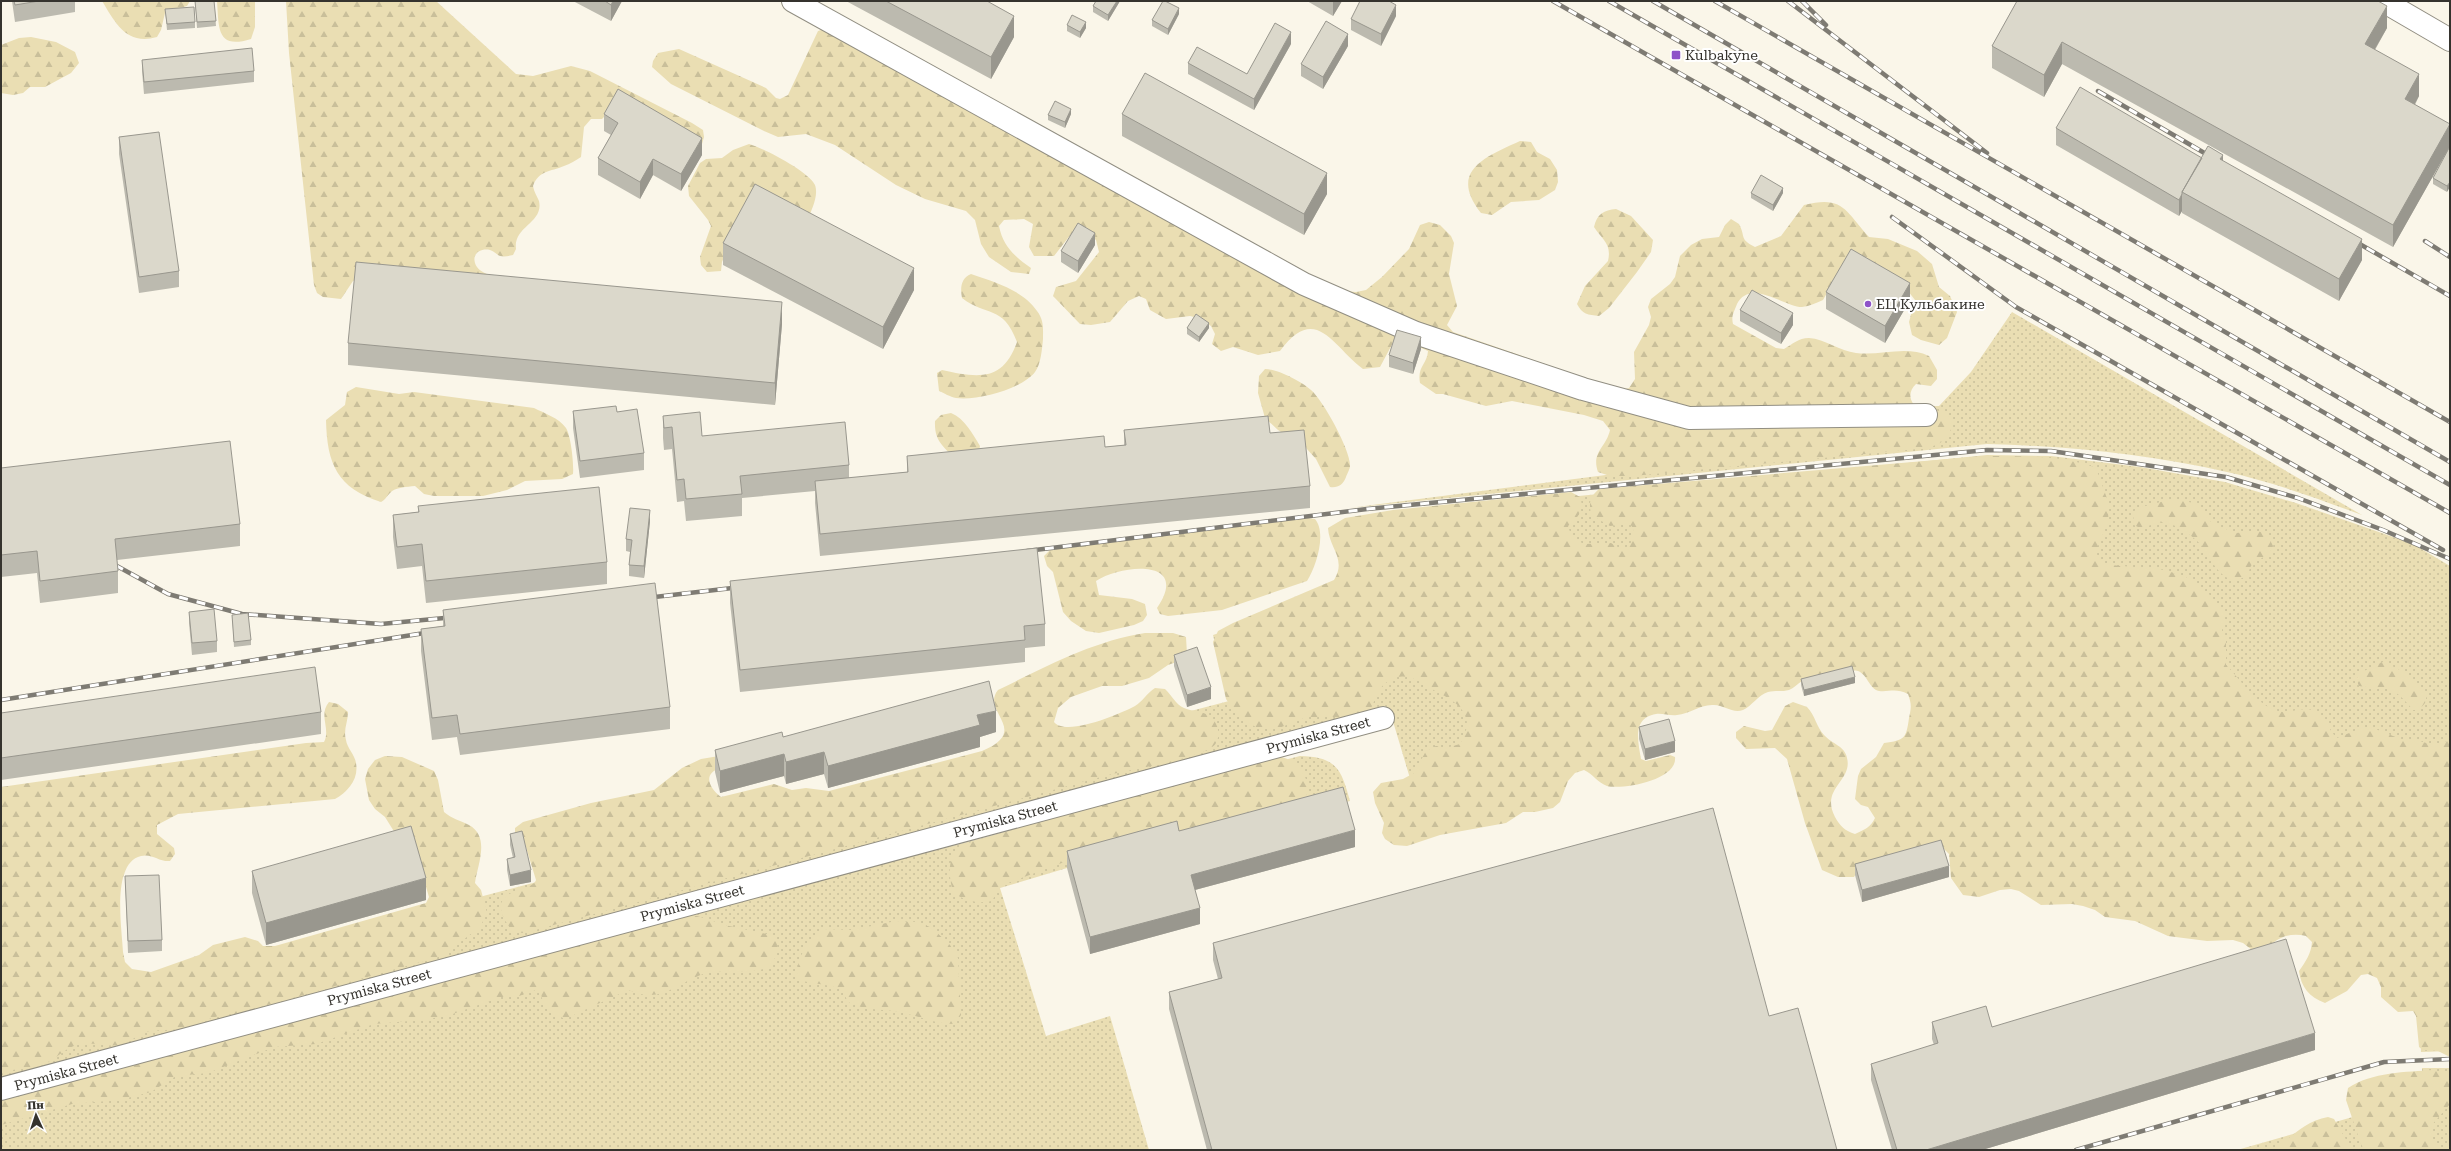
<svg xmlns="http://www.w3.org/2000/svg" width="2451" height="1151" viewBox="0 0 2451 1151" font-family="'Roboto Serif',serif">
<defs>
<pattern id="grass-dots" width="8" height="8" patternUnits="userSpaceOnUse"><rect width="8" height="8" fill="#eadeb3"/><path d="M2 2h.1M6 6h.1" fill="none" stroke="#c9bf9a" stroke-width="1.8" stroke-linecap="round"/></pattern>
<pattern id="forest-firs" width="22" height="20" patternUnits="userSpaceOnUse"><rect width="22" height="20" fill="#eadeb3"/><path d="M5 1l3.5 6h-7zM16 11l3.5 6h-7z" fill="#c9bf9a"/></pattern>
</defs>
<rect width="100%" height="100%" fill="#faf6e9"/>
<path fill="url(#grass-dots)" d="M2012 312 2362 515C2318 499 2273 482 2227 472 2148 454 2067 446 1987 444L1349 508 1629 472 1626 411 1418 327 1689 413 1939 406 1971 372Z
M1987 455 2051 456 2140 467 2225 482 2296 503 2413 544 2450 566V1051L2421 1052 2412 892 1917 640 1863 652 1412 785 1389 708 1384 706 1 1080V1022L1229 701 1213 635 1361 587 1351 519Z
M1300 756C1337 757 1341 769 1350 801L1179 848 1067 868 1000 888 1046 1036 1110 1016 1149 1150H1V1098L499 963Z
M2422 1068H2450V1150H2237L2423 1097Z"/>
<path fill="url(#forest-firs)" d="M102 1H190L187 6 165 13 161 30 157 37C126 46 115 22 102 1Z
M217 1H255V27L251 39C216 50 219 27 217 1Z
M286 1H436L516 74 533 76 571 66 590 71 692 123 703 130 704 137 702 144 696 147 606 115 602 119H591L584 127 581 157C576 160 570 164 564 166 550 172 539 170 533 186 534 192 537 196 539 201 544 223 513 226 516 249L513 255C508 256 505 257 500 256 497 255 494 251 490 250 481 248 472 253 475 263 478 274 497 277 506 281L357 280 353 281 341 299 323 297 317 293 314 285 289 53Z
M827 28 1333 290 1356 292 1366 290 1382 277 1409 249 1420 225 1429 222 1440 225 1451 236 1454 243 1449 274 1457 306 1447 325 1453 332 1620 390 1629 388 1635 379 1634 352 1649 325 1651 317 1648 307 1651 299 1670 284 1675 277 1680 256 1691 245 1702 239 1719 237 1725 225 1731 219 1739 224C1746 237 1739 239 1755 247L1781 236 1804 205C1844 195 1845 211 1869 237L1888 239 1917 251 1932 264 1939 287 1950 296 1957 312 1947 338 1939 345 1921 340 1912 335 1909 322 1915 300 1908 291 1836 277 1823 300C1816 303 1810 306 1802 307 1785 307 1750 278 1737 304 1734 312 1731 316 1733 324L1776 348 1784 349C1793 344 1798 338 1809 338 1825 339 1840 351 1856 353 1881 356 1906 345 1929 356L1937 370V379L1931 386 1916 384C1906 393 1910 407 1923 409 1928 411 1934 410 1939 411 1946 413 1949 417 1953 423 1948 440 1944 442 1928 448L1633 476H1610L1598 472C1591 452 1606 448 1610 430L1603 421 1584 415 1512 401 1486 406 1443 394H1436L1420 383C1417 366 1427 365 1428 351L1399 338 1395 339 1380 367 1363 369C1333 347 1316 302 1280 351L1258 355 1233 347 1221 351 1212 344 1215 334 1211 326 1198 318 1190 316 1166 319 1150 310 1146 299 1139 296 1128 301 1110 322 1091 325 1080 324 1053 296 1056 287 1076 281 1099 252 1096 240 1086 231 1072 233 1054 256H1034L1029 247 1033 224 1024 219 1004 220 999 226C1003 246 1014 256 1031 268L1029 274 1011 272 989 257 981 244 975 220 966 211 925 199 896 185 835 145 806 134 778 137 764 131 671 84 652 67 653 61 658 53 679 49 766 88 776 98 780 99 788 95 818 31Z
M31 37 56 42 75 52 79 63 71 73 45 87H30L23 93 13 95 1 93V45L19 38Z
M1520 141 1531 142 1537 152 1550 159 1557 170 1558 182 1555 190 1539 200 1511 202 1492 215 1481 213C1448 171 1485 157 1520 141Z
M749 144C763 148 808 171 815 185 819 196 811 211 807 221L746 206 722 262 721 271 707 272 701 265 700 257 711 226 708 220 689 196 688 186 700 163 706 159 722 158 733 150Z
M1616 209 1631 216 1653 240 1651 252 1637 272 1609 308 1599 316C1588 315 1582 314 1577 304L1585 286 1608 261C1612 243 1602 240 1594 227 1597 214 1604 210 1616 209Z
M971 274C994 282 1023 290 1037 311 1044 320 1043 328 1043 339 1042 349 1041 364 1035 372 1022 389 977 401 956 398 950 397 944 393 939 391L937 373 942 370C978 378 1003 382 1017 342 1003 304 986 317 962 298 960 288 961 278 971 274Z
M1265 369C1277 369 1301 381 1311 390 1323 400 1351 451 1350 466 1350 469 1347 474 1346 477 1343 485 1338 488 1330 487L1316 459 1306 448 1278 430 1265 418 1258 393 1259 376Z
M356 387 399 394 414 392 534 408C544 413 559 418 566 428 571 436 574 464 573 474L562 479 525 481 507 490 483 496H434L424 494 415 486C407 487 395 487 390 493 386 497 386 499 381 502 337 488 327 464 326 420L345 405 347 392Z
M951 413C965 419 972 433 980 446L978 456 958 461C944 447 934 442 935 421L941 415Z
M1983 456C2021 456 2061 455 2096 468L2109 504 2108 522 2096 551 2099 561 2111 565 2165 570 2186 577 2208 593 2222 609 2224 615 2222 631 2226 641V665C2241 680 2260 710 2283 712 2294 712 2307 706 2317 712 2327 719 2328 730 2337 738L2364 727 2373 728 2403 740 2413 739 2433 745 2442 744 2450 738V1057L2438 1051 2423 1050 2419 1047 2416 1016 2413 1011 2398 1012 2381 997V987L2377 978 2368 974 2361 975 2347 991 2325 1003C2309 997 2301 987 2299 971 2306 961 2311 954 2312 942L2306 936C2291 932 2277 937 2267 949L2252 950 2243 943 2233 940 2207 941 2168 936 2135 921 2105 917 2095 910 2083 906 2072 904 2041 905 2019 891 2011 889 2000 890 1979 897 1963 895 1951 878 1949 854 1944 849 1857 872 1854 877H1838L1822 870 1805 823 1787 759 1775 748 1746 749 1736 738V732L1744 726 1765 731 1772 730 1785 706 1793 702 1807 707C1815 715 1817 728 1824 735 1832 744 1845 746 1847 758 1853 781 1820 788 1835 817 1840 826 1845 831 1855 834 1864 830 1871 827 1875 818L1868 807 1861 805 1855 799 1858 776 1861 769 1876 757 1884 743C1905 740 1906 739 1909 718 1911 708 1912 705 1908 694 1896 688 1890 692 1879 691 1869 689 1868 675 1858 671 1849 668 1810 677 1802 681 1797 684 1794 688 1789 690 1782 692 1775 690 1768 692 1758 695 1752 706 1743 710 1733 714 1724 705 1714 705 1700 704 1690 714 1677 715 1670 716 1662 713 1656 714 1632 718 1638 741 1641 759L1646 761 1670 755 1675 757C1678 780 1623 790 1607 786 1598 783 1593 774 1584 770L1575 773 1568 781 1560 802 1553 808 1535 812H1523L1506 823 1440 835 1407 846 1394 845 1385 839 1382 833 1384 823 1375 803 1373 792 1381 783 1403 779 1414 773 1426 751 1436 746 1446 748 1460 744C1464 737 1469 727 1466 718 1461 702 1445 697 1432 689 1420 682 1406 671 1390 680 1377 687 1376 700 1369 712L1350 717H1307L1279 728 1256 727 1246 722 1232 708 1226 699 1213 642 1218 631 1233 623 1334 580C1347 559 1329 548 1328 528L1345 518 1393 510 1571 492 1580 497C1585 511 1577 518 1568 526L1572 538 1584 544 1611 543 1621 549C1632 547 1634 538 1633 528L1630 524 1610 526 1591 515C1589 502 1589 498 1599 489Z
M2172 499 2194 503 2213 524 2236 533 2258 531 2267 534 2273 546C2269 558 2259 557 2251 566 2249 569 2249 574 2246 576 2223 591 2211 557 2200 544 2192 535 2177 525 2166 523 2157 521 2149 527 2140 528L2134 525 2133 512 2138 508Z
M1308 518 1315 519C1327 533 1316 567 1307 581L1222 610 1168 616 1160 614 1157 608C1191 558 1122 564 1096 581L1099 595 1132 599 1145 604 1147 615 1143 621 1134 625 1099 633 1086 631 1071 621 1063 612 1053 572 1047 566 1044 556 1050 550 1064 548Z
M1145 633H1173L1186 637 1187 654 1182 660 1168 665 1149 678 1122 686H1102L1071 697 1058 708 1054 722C1066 737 1120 714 1135 706 1143 701 1147 693 1155 688L1165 689C1171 694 1176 705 1184 708 1193 712 1204 710 1212 718 1218 725 1221 734 1216 743 1209 757 1130 770 1112 774L524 933 513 932C477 886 532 894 536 880L525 844 515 834V828L523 822 591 803 654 790 682 768 701 759 719 756 721 768C702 773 709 788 721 797L774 784 792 790 806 788 829 791 982 751C1032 730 980 712 998 690 1045 667 1093 641 1145 633Z
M2382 662C2401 669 2416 678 2427 695L2425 703 2419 710H2413C2391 683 2390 691 2359 686L2356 679 2362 672Z
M329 702 338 704 348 712C348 722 343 730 346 740 347 748 355 755 356 763 359 779 348 792 335 799L178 814 157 825V834L174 848 175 854 170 861C159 862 152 853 141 856 111 863 122 929 123 952L125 962 132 969 151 972 199 955 213 945 245 937 258 941 263 946H275L426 903 429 897 415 850 400 841 385 817 375 809 369 800 365 779 368 769 375 760 385 756 402 757 434 771 438 780 444 812C452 819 459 820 469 825 491 837 477 866 475 883L481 890 487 913 480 927 442 956 235 1014C217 1014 204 1021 188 1027 176 1031 164 1029 152 1031 140 1033 130 1042 118 1045 105 1047 94 1042 81 1044 66 1046 58 1058 45 1064 29 1071 18 1066 1 1074V787L306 743 324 742C331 729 318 715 329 702Z
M1264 753C1273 755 1287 757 1294 763 1308 775 1314 793 1299 806L1102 848 1000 886 992 901C978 904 964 901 953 892 947 869 947 853 971 842Z
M683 916H697L729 926 776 936C778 948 778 961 766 968 754 974 726 970 711 972 689 976 670 996 648 995 642 995 634 992 628 990L565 1019C553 1013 543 1008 541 994L536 990 519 996 501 997 447 1016 421 1020 374 1024 316 1044 274 1047 208 1073 176 1076 151 1092 119 1100 72 1104 1 1125V1095Z
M896 921 918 922 932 928 950 945 958 958 961 1015 955 1024C936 1024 922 1017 904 1013 885 1008 864 1012 847 1001L844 991C829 983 813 985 797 979 796 959 806 943 821 929L852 930Z
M2434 1070 2450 1075V1104L2431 1126V1135L2437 1150H2363L2346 1100 2348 1088C2372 1072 2406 1072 2434 1070Z
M2328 1117 2334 1119 2352 1150H2270C2291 1140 2303 1121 2328 1117Z"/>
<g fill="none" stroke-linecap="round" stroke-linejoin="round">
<defs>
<path id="minor" d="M793 1 1304 284 1416 333 1583 389 1689 418 1926 415
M2383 1 2450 40
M1 1089 1383 718"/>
</defs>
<use href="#minor" stroke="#918e82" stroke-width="24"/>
<use href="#minor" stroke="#fff" stroke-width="22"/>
<defs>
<path id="rail" d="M1553 1 2450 513
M1609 1 2450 485
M1653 1 2450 462
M1715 1 2450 422
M1788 1 1987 153
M1802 1 1826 25
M2098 91 2213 158
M1892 217 2016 307 2443 550
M2351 239 2450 296
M2425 241 2450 257
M1027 551 1367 509 1987 450 2051 451 2226 477 2298 498 2383 530 2450 559
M115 565 168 594 242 614 381 624 455 617
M646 598 741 587
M1 700 431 632
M2076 1150 2384 1062 2450 1059"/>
</defs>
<use href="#rail" stroke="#7e7b73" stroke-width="4.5"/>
<use href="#rail" stroke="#fff" stroke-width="3" stroke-dasharray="9" stroke-linecap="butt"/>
</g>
<path fill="#bcbaaf" d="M12 1H75V12L15 22Z
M195 1H214L216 26 197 28Z
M573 1H622L611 21Z
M846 1H987L1014 37 991 79Z
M1096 1H1120L1108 21 1093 12V6Z
M1307 1H1342L1333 16Z
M2017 1 2387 28 2375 50 2419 96 2415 105 2450 146 2393 247 2062 64 2044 97 1992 68V46Z
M165 9 195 22V28L167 30Z
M1179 14 1168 35 1152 26V20Z
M1396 16 1381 46 1351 30V19Z
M1067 25 1086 28 1080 38 1067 31Z
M1291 44 1254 110 1188 74V63L1247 74Z
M1348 46 1323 89 1301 76V64Z
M142 60 254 71V82L144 94 142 71Z
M604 114 702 155 681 191 653 175 640 199 598 175V158L611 135 604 131Z
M1071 114 1065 128 1048 120V115Z
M1122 114 1327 194 1304 235 1122 136Z
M2056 128 2202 158 2223 161 2362 260 2339 301 2182 213V211L2179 216 2056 145Z
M119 137 179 271V287L139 293 119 154Z
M2449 148 2447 192 2433 184V178Z
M1751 193H1783L1773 211 1751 198Z
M723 243 914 290 883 349 723 265Z
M1095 245 1078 273 1061 262V251Z
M1826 292 1910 300 1885 343 1826 309Z
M1740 310 1793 325 1781 344 1740 321Z
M782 324 775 405 348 365V343Z
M1187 328H1209L1199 342 1187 334Z
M1421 349 1413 374 1389 367V355Z
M573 411 617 412 644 453V470L580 478 573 428Z
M663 416 702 436 849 465V478L907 472V456L1105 447 1124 445V430L1270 433 1310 486V508L820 556 815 503V491L742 498V516L686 521 684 501 677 502 672 449 664 450 663 438Z
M1 468 240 524V546L117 560 118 571V593L40 603 37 573 1 577Z
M418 506 607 562V584L426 603 422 566 397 569 393 537V515L418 512Z
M650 521 644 578 629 576V565L630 552 626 551V539Z
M730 581 1045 624V646L1025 648V662L740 692 730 603Z
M443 610 670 707V729L460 755 457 737 432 740 421 651V629L443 626Z
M189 612 217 641V652L192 655 189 623Z
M232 615 251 640V645L234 647Z
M1174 655 1211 699 1187 707 1174 666Z
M1801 679 1855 683 1804 696 1801 685Z
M321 712V734L1 780V713Z
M1639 727 1675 752 1645 760 1639 739Z
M996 732 980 737V747L828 788 824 774 786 784 784 776 720 793 715 772V750L783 737Z
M1179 831 1355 847 1195 890 1200 924 1090 954 1067 868V851Z
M510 834 531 882 510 886 507 870V859L513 858 510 845Z
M1855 864 1949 877 1862 902 1855 875Z
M252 871 426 900 266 945 252 893Z
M125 876 162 940V951L128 953Z
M1213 943 1769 1016 1837 1150H1207L1169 1009V992L1218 979 1213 960Z
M1932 1022 1992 1027 2315 1050 1982 1150H1892L1871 1080V1064L1934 1045 1932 1039Z"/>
<path fill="#99978e" d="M613 1H622L611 21V5Z
M1117 1H1120L1108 21V15Z
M1333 1H1342L1333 16Z
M1396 5V16L1381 46V34Z
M2387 6V28L2365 66V44Z
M1179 8V14L1168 35V29Z
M1014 16V37L991 79V57Z
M1086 22V28L1080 38V32Z
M1291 32V44L1254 110V99Z
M1348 34V46L1323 89V77Z
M2062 42V64L2044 97V75Z
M2419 74V96L2405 121V99Z
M1071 109V114L1065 128V122Z
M2450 124V146L2393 247V225Z
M702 138V155L681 191V174Z
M2223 155V177L2220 159Z
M653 159V175L640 199V182Z
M1327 173V194L1304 235V214Z
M2450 182V187L2447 192V186Z
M1783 188V193L1773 211V205Z
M2182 194V211L2179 216V200Z
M1095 233V245L1078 273V261Z
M2362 239V260L2339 301V279Z
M914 268V290L883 349V327Z
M1910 283V300L1885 343V326Z
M782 302V324L775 405V383Z
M1793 313V325L1781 344V333Z
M1209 323V328L1199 342V337Z
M1421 337V349L1413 374V363Z
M650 510V521L644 578V566Z
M1855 677V683L1804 696V690Z
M1211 687V699L1187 707V695Z
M996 711V732L980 737V747L828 788V766L977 715Z
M1675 741V752L1645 760V749Z
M824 752V774L786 784V762Z
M784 754V776L720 793V771Z
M1355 830V847L1191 891V875Z
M1949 866V877L1862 902V890Z
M531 870V882L510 886V875Z
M426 878V900L266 945V923Z
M1200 908V924L1090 954V937Z
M2315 1033V1050L1982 1150H1926Z"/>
<path fill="#dbd8cb" stroke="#99978e" d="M14 1H39L15 5Z
M195 1H214L216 21 197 22Z
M605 1H613L611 5Z
M886 1H987L1014 16 991 57Z
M1096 1H1117L1108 15 1093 6Z
M1163 1H1165L1179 8 1168 29 1152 20Z
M1360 1H1389L1396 5 1381 34 1351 19Z
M2017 1H2378L2387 6 2365 44 2419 74 2405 99 2450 124 2393 225 2062 42 2044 75 1992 46Z
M194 7 195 22 167 24 165 9Z
M1072 15 1086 22 1080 32 1067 25Z
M1326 21 1348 34 1323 77 1301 64Z
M1275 23 1291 32 1254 99 1188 63 1197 47 1247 74Z
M252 48 254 71 144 82 142 60Z
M1145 73 1327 173 1304 214 1122 114Z
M2080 87 2202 158 2182 192V194L2179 200 2056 128Z
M618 89 702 138 681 174 653 159 640 182 598 158 618 123 604 114Z
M1055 101 1071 109 1065 122 1048 115Z
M159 132 179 271 139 277 119 137Z
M2208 146 2223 155 2220 159 2362 239 2339 279 2182 192Z
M2449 148 2450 149V182L2447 186 2433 178Z
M1761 175 1783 188 1773 205 1751 193Z
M755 184 914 268 883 327 723 243Z
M1078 223 1095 233 1078 261 1061 251Z
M1851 249 1910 283 1885 326 1826 292Z
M356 262 782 302 775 383 348 343Z
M1752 290 1793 313 1781 333 1740 310Z
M1196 314 1209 323 1199 337 1187 328Z
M1397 330 1421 337 1413 363 1389 355Z
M616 406 617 412 637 409 644 453 580 461 573 411Z
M700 412 702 436 845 422 849 465 740 476 742 494 686 499 684 479 677 480 672 427 664 428 663 416Z
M1268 416 1270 433 1304 430 1310 486 820 534 815 481 908 472 907 456 1104 436 1105 447 1126 445 1124 430Z
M230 441 240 524 115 539 118 571 40 581 37 551 1 555V468Z
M599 487 607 562 426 581 422 544 397 547 393 515 419 512 418 506Z
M630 508 650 510 644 566 629 565 632 540 626 539Z
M1037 548 1045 624 1024 626 1025 640 740 670 730 581Z
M655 583 670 707 460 734 457 715 432 718 421 629 445 626 443 610Z
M214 609 217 641 192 643 189 612Z
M248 613 251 640 234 642 232 615Z
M1197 647 1211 687 1187 695 1174 655Z
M1852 666 1855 677 1804 690 1801 679Z
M315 667 321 712 1 758V713Z
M989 681 996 711 977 715 980 725 828 766 824 752 786 762 784 754 720 771 715 750 782 732 783 737Z
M1669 719 1675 741 1645 749 1639 727Z
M1343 787 1355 830 1191 875 1200 908 1090 937 1067 851 1177 821 1179 831Z
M1713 808 1769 1016 1798 1008 1837 1150H1212L1169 992 1222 978 1213 943Z
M411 826 426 878 266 923 252 871Z
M522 831 531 870 510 875 507 859 515 857 510 834Z
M1941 840 1949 866 1862 890 1855 864Z
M159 875 162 940 128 941 125 876Z
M2286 939 2315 1033 1926 1150H1897L1871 1064 1938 1043 1932 1022 1986 1006 1992 1027Z"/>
<g fill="#8e53c9" stroke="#fff" stroke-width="1.5">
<rect x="1671" y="50" width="10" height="10" rx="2"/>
<circle cx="1868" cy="304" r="4"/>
</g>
<g text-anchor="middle" stroke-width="4" stroke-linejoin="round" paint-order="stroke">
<g font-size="14" fill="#35332e" stroke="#fff" text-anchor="start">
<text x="1685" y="60">Kulbakyne</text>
<text x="1876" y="309">ЕЦ Кульбакине</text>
</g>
<g font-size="14" fill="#35332e" stroke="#fff">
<text transform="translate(1318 735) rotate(-15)" y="5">Prymiska Street</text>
<text transform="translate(1005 819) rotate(-15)" y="5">Prymiska Street</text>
<text transform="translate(692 903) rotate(-15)" y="5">Prymiska Street</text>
<text transform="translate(379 987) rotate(-15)" y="5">Prymiska Street</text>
<text transform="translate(66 1072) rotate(-15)" y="5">Prymiska Street</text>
</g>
</g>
<rect width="2451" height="1151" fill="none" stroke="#35332e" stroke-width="4"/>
<g transform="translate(36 1115) rotate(357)" stroke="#ffffff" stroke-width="3" paint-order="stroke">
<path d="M0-3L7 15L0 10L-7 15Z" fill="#35332e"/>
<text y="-6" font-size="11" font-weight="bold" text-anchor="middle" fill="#35332e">Пн</text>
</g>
</svg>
